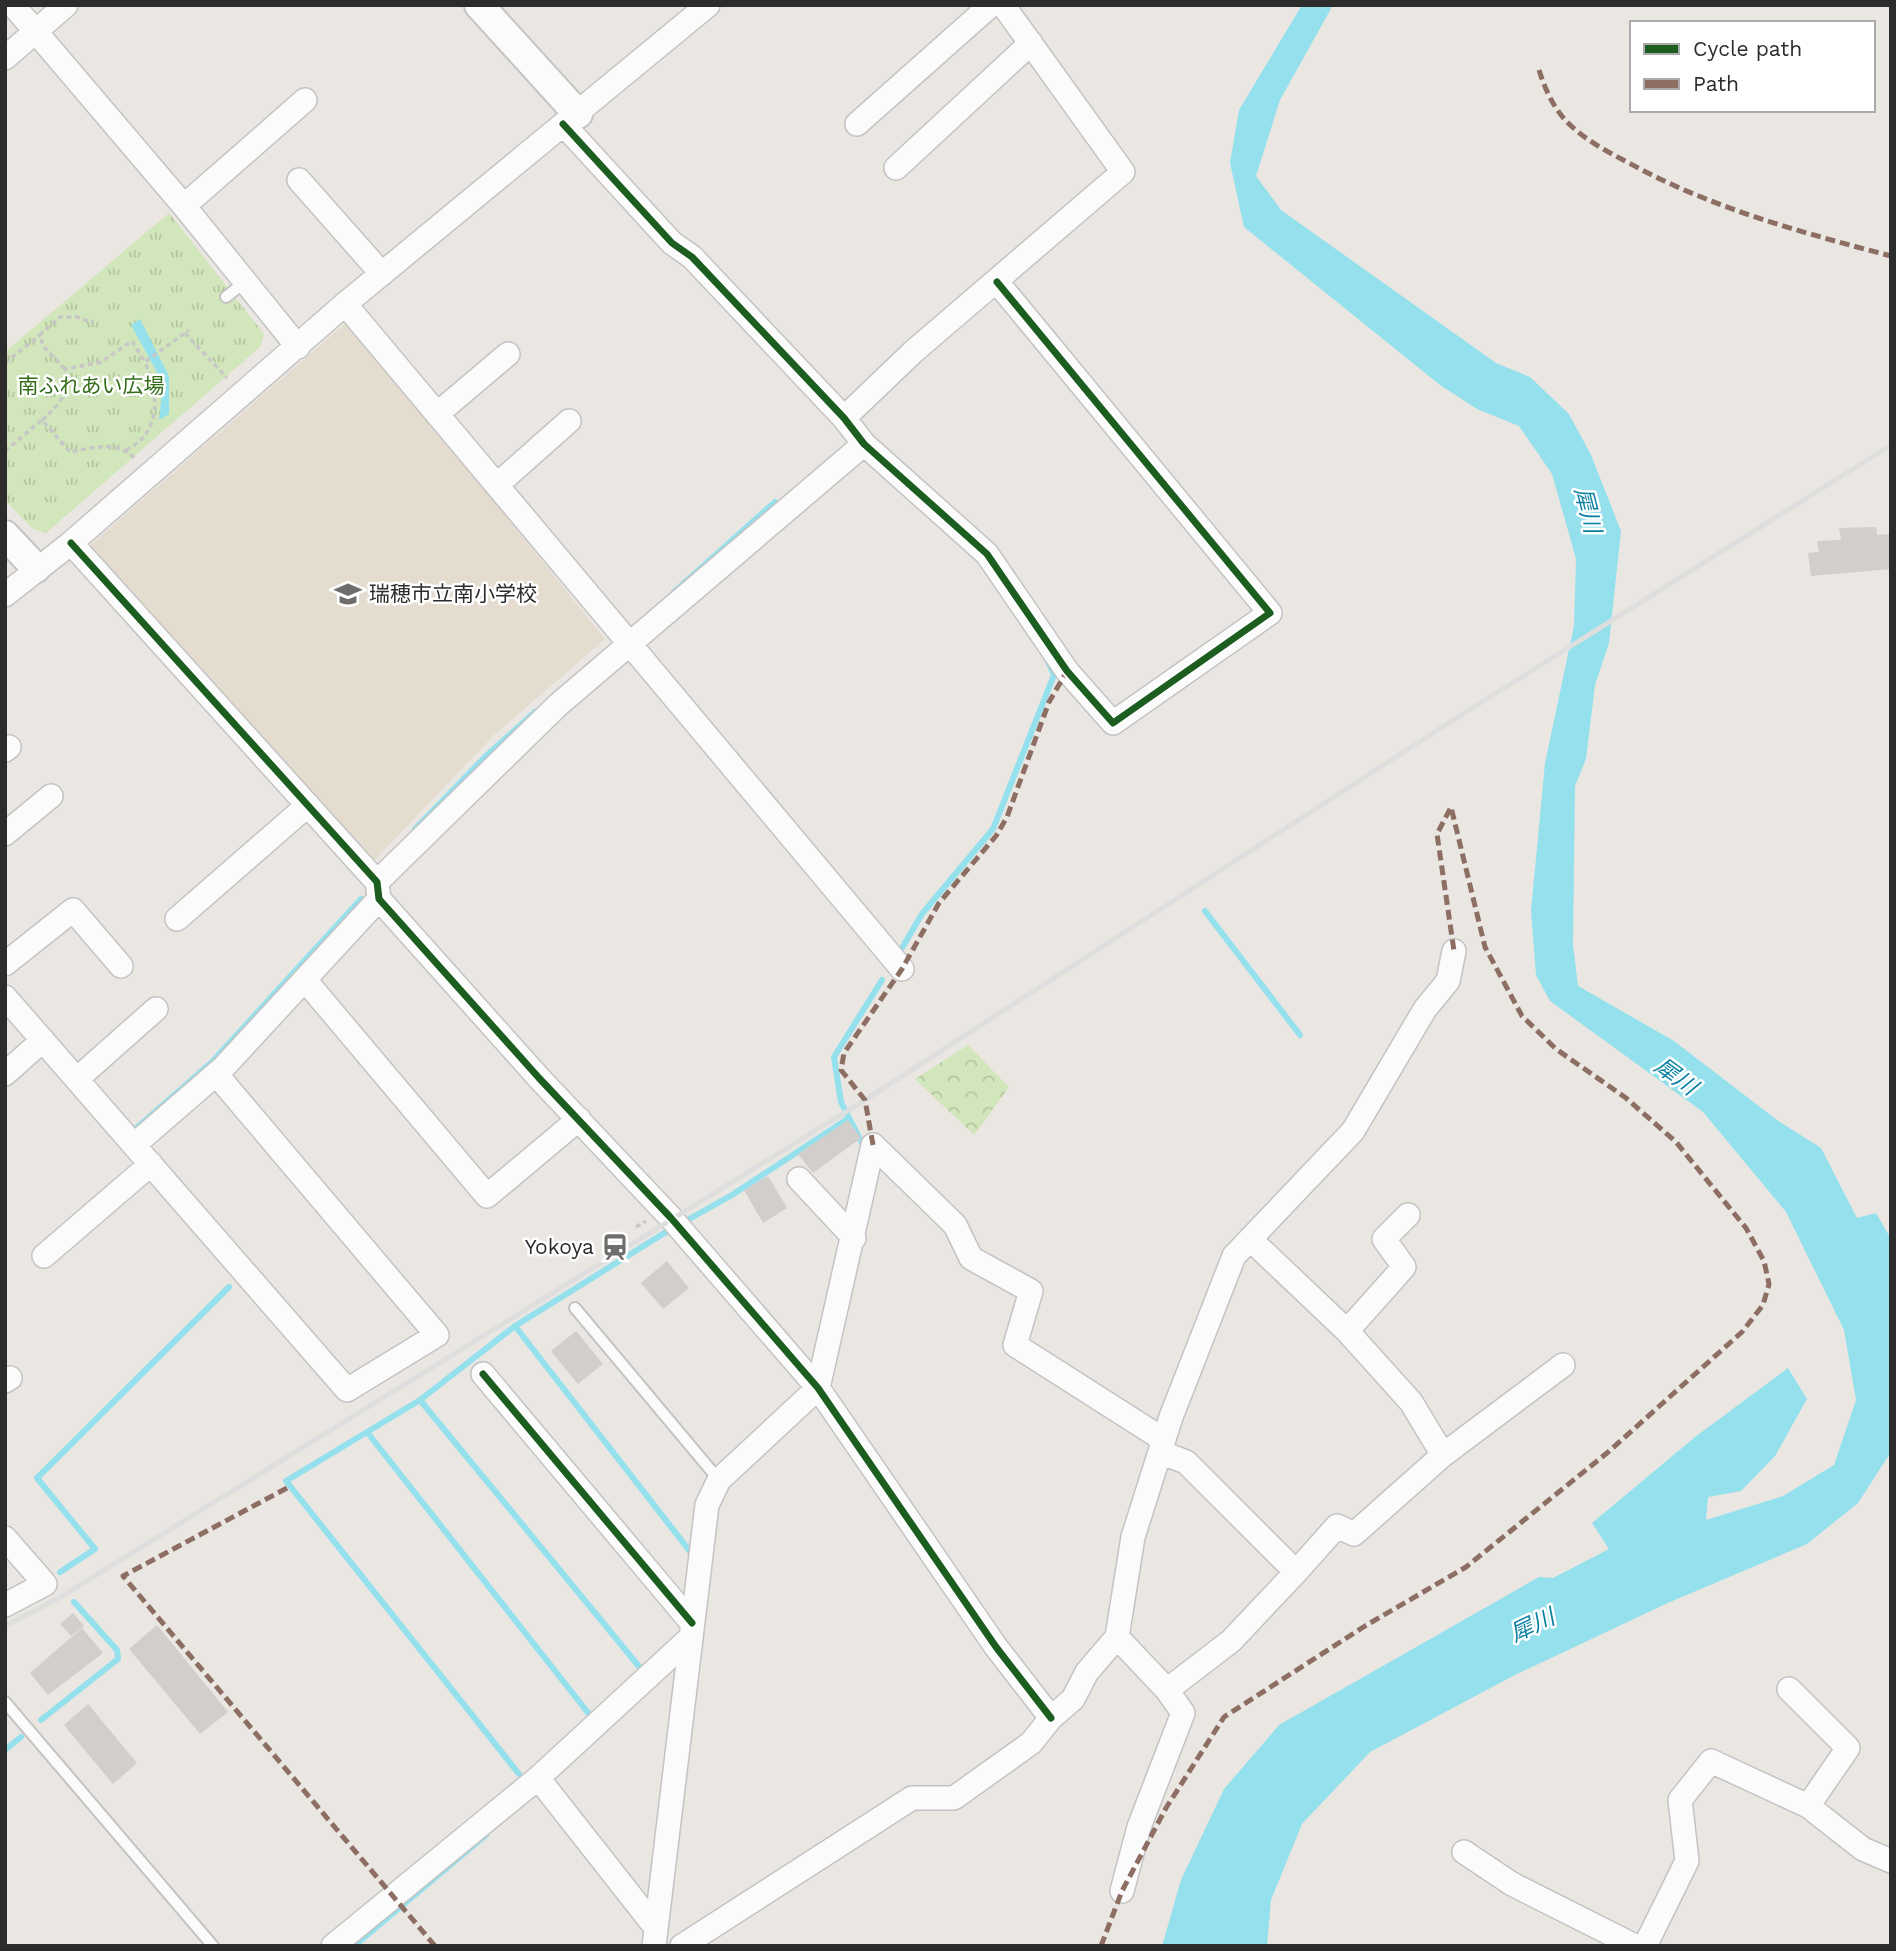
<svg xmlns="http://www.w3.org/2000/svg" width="1896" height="1951" viewBox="0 0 1896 1951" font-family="'Work Sans','Noto Sans JP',sans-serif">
<defs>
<pattern id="forest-crowns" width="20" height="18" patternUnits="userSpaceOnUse" patternTransform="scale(1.75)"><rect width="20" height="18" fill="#d1e6ba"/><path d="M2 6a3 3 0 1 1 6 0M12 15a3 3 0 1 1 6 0" fill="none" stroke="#b4c5a0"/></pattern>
<pattern id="park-tufts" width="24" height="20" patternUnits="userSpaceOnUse" patternTransform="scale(1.75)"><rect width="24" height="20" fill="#d1e6ba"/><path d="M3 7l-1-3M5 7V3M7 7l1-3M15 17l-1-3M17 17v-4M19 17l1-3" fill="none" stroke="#b4c5a0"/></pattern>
</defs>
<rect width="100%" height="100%" fill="#eae6e2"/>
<path fill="#e5dcd0" d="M348 321 605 639 493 736 369 866 87 548Z"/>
<path fill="url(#forest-crowns)" d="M968 1045 1009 1087 974 1135 915 1079Z"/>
<path fill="url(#park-tufts)" d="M169 213 264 334 260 347 46 533 32 528 5 500V352Z"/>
<path fill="#94e1ed" d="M1302 5H1333L1280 100 1256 176 1281 210 1496 363 1530 377 1569 414 1591 455 1621 531 1609 643 1595 685 1586 759 1575 786 1573 944 1578 986 1674 1041 1777 1120 1821 1148 1857 1218 1876 1213 1891 1239V1452L1858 1503 1807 1544 1670 1602 1513 1676 1370 1752 1302 1824 1271 1900 1267 1946H1162L1181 1880 1224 1789 1279 1725 1539 1577 1553 1578 1609 1549 1592 1523 1695 1437 1788 1368 1807 1399 1775 1456 1741 1491 1708 1497 1706 1520 1783 1496 1834 1465 1856 1400 1844 1330 1786 1212 1703 1112 1550 1001 1536 975 1531 911 1545 763 1574 626 1576 559 1552 474 1519 426 1477 409 1440 385 1244 227 1230 163 1239 110Z
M140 319 169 376V414L159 420 163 383 131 325Z"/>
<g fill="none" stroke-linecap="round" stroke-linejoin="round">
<path stroke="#94e1ed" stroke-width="6" d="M674 592 775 502
M415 829 485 757 535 712
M1205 911 1300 1035
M902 948 922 914 993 829 1054 675 1047 659
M132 1132 212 1062 361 899
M864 1147 841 1102 834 1057 882 980
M682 1223 732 1195 849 1118
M515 1326 692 1554
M420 1400 642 1670
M367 1432 589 1714
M60 1572 95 1549 37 1478 229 1287
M41 1720 118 1659 117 1650 74 1602
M5 1750 21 1737
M519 1774 286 1481 420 1400 515 1326 666 1232
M354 1946 486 1835"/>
</g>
<path fill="#d1cecb" d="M1876 527 1877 535 1890 534 1891 569 1811 576 1808 553 1819 552 1817 541 1841 540 1839 528Z
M848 1120 861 1138 813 1173 798 1154Z
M768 1176 787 1208 763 1223 744 1190Z
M667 1261 689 1288 663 1309 641 1283Z
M576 1331 603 1364 578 1384 551 1351Z
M73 1613 84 1626 71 1636 60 1624Z
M157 1625 228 1712 200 1734 129 1649Z
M82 1628 103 1653 48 1695 30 1673Z
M88 1704 137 1763 113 1784 64 1725Z"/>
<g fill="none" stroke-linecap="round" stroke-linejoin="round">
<defs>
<path id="service" d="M226 297 246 281
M575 1308 719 1480
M5 1702 213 1946"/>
<path id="minor" d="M13 5 184 206 298 347
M5 58 66 5
M563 124 672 243 692 257 844 418 864 444 987 554 1067 671 1113 723 1270 613 997 282
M857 124 991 5
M896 168 1031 43
M299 180 382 274
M184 206 305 100
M345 304 902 969
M437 414 508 354
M844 418 913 352 1123 172 1003 5
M497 485 569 421
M71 543 377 882 379 899 539 1078 671 1218 818 1388 996 1647 1051 1718
M5 595 71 543 345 304 708 5
M5 750 9 747
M5 834 51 796
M377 882 558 705 864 444
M177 919 308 805
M5 964 73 910 121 966
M305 980 487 1196 579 1119
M5 997 347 1390 437 1335 216 1074
M5 1074 43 1040
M77 1079 156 1009
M134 1145 223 1068 379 899
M873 1145 955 1225 971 1258 1031 1291 1015 1345 1164 1440
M799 1179 854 1238
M1250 1239 1347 1331 1411 1402 1443 1455
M44 1256 151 1164
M1347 1331 1404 1267 1384 1239 1408 1215
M483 1374 692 1623
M5 1381 10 1378
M1160 1452 1186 1462 1296 1572 1337 1526 1354 1534 1443 1455 1563 1365
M5 1538 45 1584 5 1605
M1117 1637 1167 1690 1183 1713 1139 1827 1122 1891
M1789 1689 1848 1748 1808 1806
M1167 1690 1231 1641 1296 1572
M538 1778 656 1928
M1464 1852 1512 1884 1635 1946
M333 1946 538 1778 689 1639
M654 1946 707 1505 719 1480 818 1388 873 1145
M682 1946 912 1798H954L1031 1743 1051 1718 1073 1699 1087 1672 1117 1637 1133 1537 1171 1417 1234 1256 1353 1131 1425 1009 1448 981 1454 951
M1645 1946 1687 1861 1680 1800 1711 1761 1808 1806 1863 1849 1891 1861"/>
<path id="tertiary" d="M479 5 578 114
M5 535 36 568"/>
</defs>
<use href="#service" stroke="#c4c3c3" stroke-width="14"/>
<use href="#minor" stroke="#c4c3c3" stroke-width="26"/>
<use href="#tertiary" stroke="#c4c3c3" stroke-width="32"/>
<path stroke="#c7c7c6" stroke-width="3.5" stroke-dasharray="5 3.5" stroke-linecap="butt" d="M185 333 227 378
M5 363 40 335
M65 369 43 346 40 335 60 317H77L93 323
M42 420C56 408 64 399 70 381L65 369 101 362 132 341 145 362 189 330
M126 450C162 432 159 396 145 362
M5 451 42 420 70 452C92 448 117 440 134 458
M636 1227 646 1221"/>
<use href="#service" stroke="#fcfbfb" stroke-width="10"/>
<use href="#minor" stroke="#fcfbfb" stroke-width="23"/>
<use href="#tertiary" stroke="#fcfbfb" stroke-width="28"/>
<path stroke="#dededf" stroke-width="5" d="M5 1626 59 1598 865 1100 1447 724 1891 445"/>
<path stroke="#8d6e63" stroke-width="5" stroke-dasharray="10 5" stroke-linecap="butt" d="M1539 70C1545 89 1553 107 1567 122 1585 140 1606 151 1629 163 1711 208 1800 232 1891 256
M873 1145 865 1100 841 1070 844 1053 902 969 939 903 996 836 1007 817 1049 702 1067 671
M287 1488 123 1576 435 1946
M1101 1946 1122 1891 1166 1808 1224 1717 1365 1626 1466 1567 1607 1453 1742 1332 1763 1305 1769 1284 1764 1261 1746 1228 1676 1142 1626 1098 1556 1049 1522 1016 1485 947 1451 807 1437 834 1454 951"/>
<defs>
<path id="cycleway" d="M563 124 672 243 692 257 844 418 864 444 987 554 1067 671 1113 723 1270 613 997 282
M71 543 377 882 379 899 539 1078 671 1218 818 1388 996 1647 1051 1718
M483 1374 692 1623"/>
</defs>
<use href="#cycleway" stroke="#fff" stroke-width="11"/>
<use href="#cycleway" stroke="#1b5e20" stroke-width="7"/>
</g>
<defs>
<symbol id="school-bare" viewBox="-9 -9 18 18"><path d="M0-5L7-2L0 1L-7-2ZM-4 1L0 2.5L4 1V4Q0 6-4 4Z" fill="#6e6d6c" stroke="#fff" stroke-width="2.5" paint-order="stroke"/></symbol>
<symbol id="station-bare" viewBox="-9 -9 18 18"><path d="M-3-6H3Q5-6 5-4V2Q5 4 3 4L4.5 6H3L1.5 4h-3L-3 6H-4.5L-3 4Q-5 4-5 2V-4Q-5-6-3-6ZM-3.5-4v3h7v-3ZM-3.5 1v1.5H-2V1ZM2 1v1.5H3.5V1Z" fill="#6e6d6c" stroke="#fff" stroke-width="2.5" paint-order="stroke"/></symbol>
</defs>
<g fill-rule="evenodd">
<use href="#school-bare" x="329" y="575" width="38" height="38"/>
<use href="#station-bare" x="596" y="1228" width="38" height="38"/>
</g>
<g text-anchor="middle" stroke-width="5" stroke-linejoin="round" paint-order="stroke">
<g font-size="21" fill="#346d19" stroke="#fff">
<text x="91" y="393">南ふれあい広場</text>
</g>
<g font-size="21" fill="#2c2c2c" stroke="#fff" text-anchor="start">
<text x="369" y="601">瑞穂市立南小学校</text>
<text x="594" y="1254" text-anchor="end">Yokoya</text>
</g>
<g font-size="23" font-style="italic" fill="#0a80a3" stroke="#fff">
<text transform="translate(1588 510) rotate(76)" y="8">犀川</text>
<text transform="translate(1676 1076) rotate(36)" y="8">犀川</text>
<text transform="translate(1532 1625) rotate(-25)" y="8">犀川</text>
</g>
</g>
<rect width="1896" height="1951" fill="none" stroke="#2c2c2c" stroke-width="14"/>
<rect x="1630" y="21" width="245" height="91" fill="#ffffff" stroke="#ababab" stroke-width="2"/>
<rect x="1644" y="44" width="35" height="10" fill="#1b5e20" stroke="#ababab" stroke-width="2"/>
<text x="1693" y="56" font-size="21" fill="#2c2c2c">Cycle path</text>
<rect x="1644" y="79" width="35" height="10" fill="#8d6e63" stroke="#ababab" stroke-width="2"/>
<text x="1693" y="91" font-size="21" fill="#2c2c2c">Path</text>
</svg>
